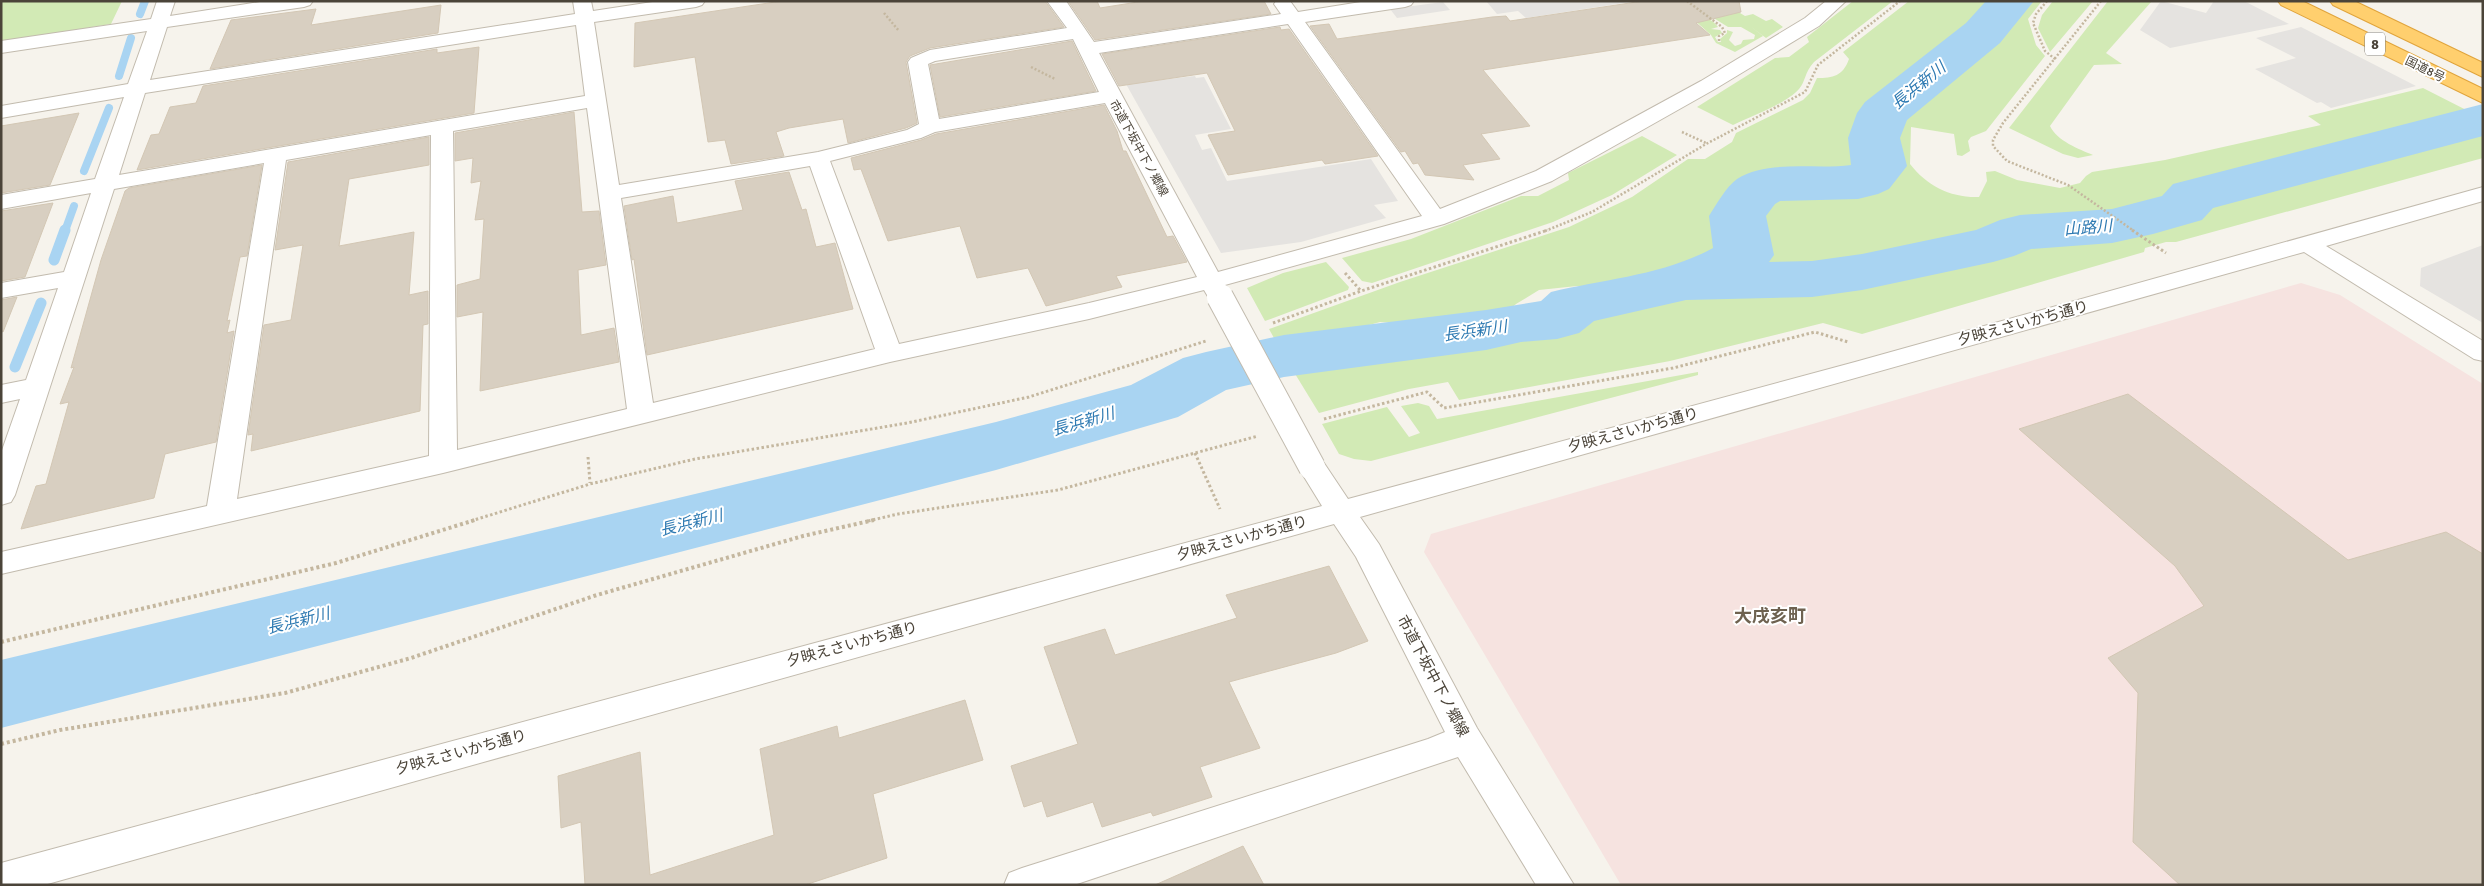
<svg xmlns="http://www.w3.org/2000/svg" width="2484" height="886" viewBox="0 0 2484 886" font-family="Signika,'Noto Sans JP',sans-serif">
<rect width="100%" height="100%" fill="#f6f3ec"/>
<path fill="#f6e3e0" d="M2301 283 2340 295 2483 384V885H1621L1424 552 1431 534Z"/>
<path fill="#d2eab5" d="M1 1H122L111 24 1 42Z
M1720 1 1745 16 1753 14 1766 21 1772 19 1783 27 1766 38 1750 26 1763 36 1735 52 1716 43 1711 35 1692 18C1703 16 1711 18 1718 27L1711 29 1720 30 1722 33 1715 37 1718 42H1721L1720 39 1727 33V30L1733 32 1729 40 1735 46 1741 44 1743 40 1754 39 1755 35 1741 27H1728L1712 17Z
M1853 1H1893L1814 62C1804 73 1806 81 1799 89 1786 104 1751 116 1733 125L1697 107 1775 58 1789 57 1809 42 1807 37Z
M1909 1H2004L1972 34 1904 90 1885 101H1879L1871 106 1866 121 1857 129 1870 157 1867 170 1857 177 1847 179 1761 178 1739 184 1748 193 1741 199 1726 218 1739 252 1734 257 1696 274 1663 277 1641 285 1600 289 1577 286 1539 290 1516 304 1507 312 1505 318 1483 324 1413 335 1396 323 1380 322 1336 334 1318 342 1280 349 1269 329 1400 282 1569 227 1632 197 1688 159H1705L1732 142 1736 133 1803 100 1810 93 1817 78C1833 78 1843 76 1849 59L1843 52Z
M2020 1H2042L2028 19 2036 45 2045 56 1986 131 1971 137 1968 141 1970 151 1962 156 1957 155 1954 134 1911 127 1910 164C1927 186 1951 198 1979 197L1987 181 1986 172 1995 171 2017 180 2060 188 2080 183 2086 176 2092 172 2165 160 2321 125 2308 116 2423 88 2480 117 2435 121 2356 147 2187 187 2167 194 2166 209 2106 222 2020 229 1993 239 1832 271 1781 277 1766 273 1757 276 1712 280 1708 276 1731 269 1749 255 1742 223 1744 212 1757 200 1777 189 1794 188 1835 190 1867 186 1875 183 1888 167 1886 144 1891 116 1906 106 1983 41Z
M2053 1H2093L2050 52 2038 28 2042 15Z
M2108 1H2152L2106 53 2122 64 2094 65 2050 126C2057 141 2079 149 2093 155L2078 158 2063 154 2009 128Z
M2483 125V158L2176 242H2166L2145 248 2144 252 1862 334 1823 323 1670 361 1459 400 1448 382 1409 389 1319 413 1289 364 1319 358 1417 349 1471 336 1519 328 1535 332 1561 330 1586 321 1605 309 1626 306 1680 290 1792 288 1830 285 1851 278 1892 274 1985 250 2024 236 2115 230 2142 225 2188 212 2197 205 2210 200 2285 183 2416 148 2439 141 2448 135Z
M1642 136 1677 155 1612 195 1553 222 1372 283 1362 281 1342 258 1411 239 1521 196H1538L1569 180 1568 173Z
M1326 262 1349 287 1348 290 1265 321 1247 288 1283 273Z
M1698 372V375L1371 461 1354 459 1339 454 1322 424 1387 407 1409 437 1420 433 1401 406 1418 403 1429 406 1437 419Z"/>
<path fill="#e5e3e0" d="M1486 1H1637L1526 18 1518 11 1497 14Z
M2161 1 2206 13 2214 1H2244L2289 24 2170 48 2140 30Z
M1443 2 1450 10 1397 18 1390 9Z
M2301 27 2416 86 2331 108 2321 102 2317 103 2255 69 2296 58 2256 38Z
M1195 76 1196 78 1204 77 1231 129 1195 135 1202 150 1211 148 1227 181 1371 159 1398 201 1374 205 1386 218 1301 242 1221 253 1126 84Z
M2483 245V323L2420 286 2421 268Z"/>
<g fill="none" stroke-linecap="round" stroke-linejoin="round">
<path stroke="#a9d4f2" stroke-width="8" d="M140 14 145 1
M119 76 131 38
M84 171 109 108
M65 231 74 206"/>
<path stroke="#a9d4f2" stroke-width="11" d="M54 260 65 230
M15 367 41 303"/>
<path fill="#a9d4f2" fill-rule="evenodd" d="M1986 1H2034L2000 43 1907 120 1900 138 1907 166 1889 189 1878 194 1858 199 1780 201 1775 204 1766 216 1774 255 1769 262 1812 261 1862 254 1976 230 2000 220 2020 215 2112 209 2162 196 2173 184 2483 104V136L2213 208 2202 220 2153 234 2112 243 2031 249 2014 256 1993 262 1862 290 1812 297 1686 300 1594 321 1579 333 1557 339 1521 342 1486 350 1284 377 1226 390 1178 417 996 470 1 728V660L996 422 1131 385 1183 358 1206 352 1284 335 1486 310 1541 301 1551 292C1605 279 1664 275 1713 248L1709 216C1716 205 1726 187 1737 179 1768 159 1815 170 1851 165L1848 138 1857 113 1865 102 1966 23Z"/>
</g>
<path fill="#d8cfc1" stroke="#d3c7b4" d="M782 1H1045L1064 27 930 48 910 56 906 62 917 123 906 128 848 143 843 119 789 128 776 132 784 156 731 164 725 140 708 142 695 57 634 67 635 23Z
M1068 1H1097L1100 8 1144 1H1264L1271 14 1095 40Z
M1643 1H1739L1741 12 1696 23 1710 35 1483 70 1530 126 1481 134 1500 159 1463 165 1474 180 1425 175 1418 163 1413 164 1405 151 1401 152 1310 26 1329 24 1337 39 1492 17 1506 16 1510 21Z
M441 5 438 33 210 69 231 20 316 9 311 25Z
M1280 27 1281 30 1289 29 1378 156 1325 164 1322 160 1228 175 1208 135 1235 131 1207 73 1119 86 1102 54Z
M1072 41 1096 91 940 117 930 65Z
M479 47 474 113 137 170 151 135 159 134 170 107 196 103 203 86 437 49V53Z
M1104 105 1117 131 1123 151H1126L1167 237 1173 236 1187 262 1116 276 1122 287 1046 306 1028 268 977 278 960 226 888 241 861 169 854 170 851 158 921 140 936 134Z
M574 112 582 212 599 211 606 265 578 270 581 335 614 328 619 362 480 391 483 312 457 317V285L480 279 484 219 475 220 481 181 471 183 473 158 455 161V133Z
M79 113 50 185 1 193V126Z
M429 137V165L349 179 339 246 414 232 409 295 428 291V324L423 325 420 411 251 451 253 434 248 435 264 325 291 320 303 245 275 250 288 162Z
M262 165 247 256 240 257 227 321 230 320 227 333 234 331 216 442 165 454 154 498 21 529 36 486 46 484 69 402 60 404 74 367 71 368 101 260 125 191 129 188Z
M789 172 802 210 806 209 816 247 835 243 853 309 647 355 634 259 632 260 624 206 673 196 677 223 743 210 735 181Z
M53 203 25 277 1 281V211Z
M17 297 3 332 1 331V300Z
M2128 394 2348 560 2446 532 2483 554V885H2180L2133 842 2138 693 2108 658 2204 606 2175 566 2019 429Z
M1329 566 1368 641 1336 653 1229 682 1260 748 1200 767 1212 797 1153 816 1151 812 1102 827 1093 802 1047 817 1042 801 1024 807 1011 766 1078 744 1044 647 1105 629 1115 655 1237 618 1226 595Z
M965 700 983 760 873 794 887 858 805 885H585L581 822 561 828 558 776 640 752 650 875 774 835 760 749 837 726 839 738Z
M1243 846 1264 885H1155Z"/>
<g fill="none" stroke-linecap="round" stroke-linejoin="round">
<defs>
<path id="minor" d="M157 1H175L170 16 266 1H313L310 5 304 7 167 27 150 80 575 14 573 1H591L593 11 659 1H705L702 5 696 7 594 22 619 185 818 152 907 130 919 124 908 62 911 58 930 50 1067 28 1047 1H1066L1094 42 1281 14 1274 4 1276 1H1290L1298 12 1367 1H1414L1411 5 1405 7 1305 22 1440 209 1536 171 1701 81 1805 18 1826 1H1846L1819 26 1715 89 1552 181 1444 224 1225 285 1231 295 1228 300 1219 303 1210 300 1204 290 1089 319 890 362 443 473 1 574V552L207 506 264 163 114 189 15 495 11 502 1 505V453L20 399 1 403V385L26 380 58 288 1 298V283L64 272 91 193 1 209V195L95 179 124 97 1 118V106L128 84 147 31 1 53V41L151 19ZM1288 24 1422 216 1218 272 1099 53ZM576 25 585 96 119 175 145 93ZM1073 39 1099 92 939 119 928 64 935 61ZM1105 103 1197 277 1089 303 899 344 830 161 921 138 935 132ZM587 108 627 409 457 450 453 131ZM431 135 429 456 237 499 286 160ZM810 166 875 349 653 403 621 198Z
M2483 187V201L2326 246 2483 341V361L2474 359 2304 252 1360 517 1379 544 1477 728 1574 885H1536L1458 757 1074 885H1004L1009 873 1022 868 1428 739 1445 732 1356 557 1334 524 44 885H1V863L1322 506 1298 467 1302 460 1312 457 1322 460 1348 499 1855 362Z"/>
<path id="highway" d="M2278 1H2302L2483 89V103L2281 5Z
M2330 1H2354L2483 63V77L2333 5Z"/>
</defs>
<use href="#minor" stroke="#c2bbae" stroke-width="2"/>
<use href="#highway" stroke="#e0a43c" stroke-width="2"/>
<path stroke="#c4b79f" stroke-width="2.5" stroke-dasharray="2 2" stroke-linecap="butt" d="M1687 1 1722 27 1725 33 1719 36V41
M2047 1 2036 14 2033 23 2045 51 2055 59
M2101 1 2003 123 1993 140V146L2007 161 2068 185 2134 231
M884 13 899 31
M1031 67 1055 79
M1682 132 1706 143
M1545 231 1592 212 1706 144 1805 92 1818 65 1900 1"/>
<path stroke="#c4b79f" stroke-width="3" stroke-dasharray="2.5 2.5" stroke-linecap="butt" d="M2132 230 2166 253
M1345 273 1361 291
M1273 323 1361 291 1548 230
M1324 419 1427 392 1444 408 1673 368 1815 332 1848 342
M1195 453 1220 509
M588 457 590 483
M471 521 590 484 695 459 907 423 1029 397 1206 341
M868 521 898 514 1058 490 1258 436"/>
<path stroke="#c4b79f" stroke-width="4" stroke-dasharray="3 3" stroke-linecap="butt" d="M1 642 336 563 475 520
M1 744 60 730 285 693 411 658 597 595 803 536 874 520"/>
<use href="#minor" fill="#fff" fill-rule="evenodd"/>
<use href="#highway" fill="#ffcf6e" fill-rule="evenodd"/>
<defs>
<path id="minor-bridge" d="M1220 297 1312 467"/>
</defs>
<use href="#minor-bridge" stroke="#c2bbae" stroke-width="28" stroke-linecap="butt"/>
<use href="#minor-bridge" stroke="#fff" stroke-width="26"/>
</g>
<g text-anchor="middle" stroke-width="4" stroke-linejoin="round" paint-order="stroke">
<g font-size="12" fill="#4b4439" stroke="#fff">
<text transform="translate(2425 69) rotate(26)" y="4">国道8号</text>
<text transform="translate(1139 148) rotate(61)" y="4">市道下坂中下ノ郷線</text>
</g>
<rect fill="#fff" stroke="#817c74" stroke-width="1" x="2365" y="32.5" width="20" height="23" rx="4"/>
<g font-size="14" font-weight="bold" fill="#4b4439">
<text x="2375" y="49">8</text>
</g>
<g font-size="15" fill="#4b4439" stroke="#fff">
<text transform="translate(2023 323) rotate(-15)" y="5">夕映えさいかち通り</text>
<text transform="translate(1633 430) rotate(-15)" y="5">夕映えさいかち通り</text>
<text transform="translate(1242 538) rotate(-15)" y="5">夕映えさいかち通り</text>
<text transform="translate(852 644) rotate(-15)" y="5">夕映えさいかち通り</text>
<text transform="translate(1433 676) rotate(62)" y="5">市道下坂中下ノ郷線</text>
<text transform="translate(461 752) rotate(-15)" y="5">夕映えさいかち通り</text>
</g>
<g font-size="16" font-style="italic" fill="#2e7ab2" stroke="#fff">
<text transform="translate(1918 85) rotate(-39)" y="6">長浜新川</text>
<text transform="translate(2088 227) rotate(-5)" y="6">山路川</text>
<text transform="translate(1475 330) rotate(-8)" y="6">長浜新川</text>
<text transform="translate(1083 421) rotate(-16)" y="6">長浜新川</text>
<text transform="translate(691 522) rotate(-14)" y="6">長浜新川</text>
<text transform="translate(298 620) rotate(-14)" y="6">長浜新川</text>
</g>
<g font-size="18" font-weight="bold" fill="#6e6250" stroke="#fff">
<text x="1770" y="622">大戌亥町</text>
</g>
</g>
<rect width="2484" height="886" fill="none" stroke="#4b4439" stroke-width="5"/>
</svg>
